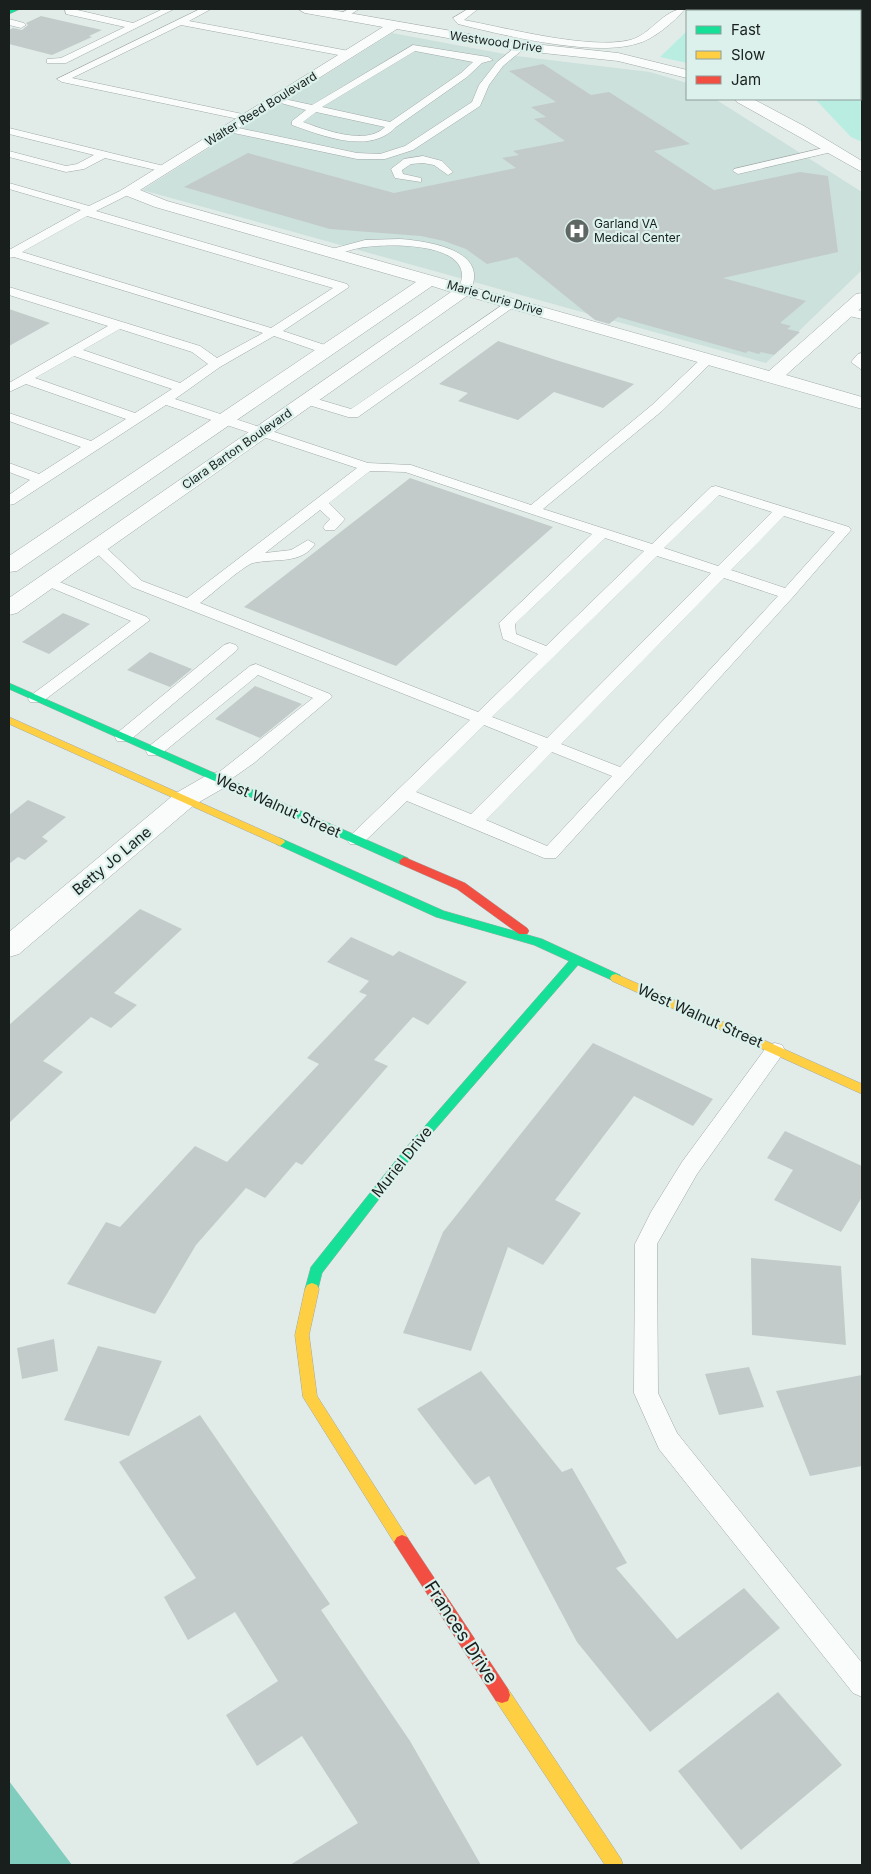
<svg xmlns="http://www.w3.org/2000/svg" width="871" height="1874" viewBox="0 0 871 1874" font-family="Inter,sans-serif">
<rect width="100%" height="100%" fill="#e1ece9"/>
<path fill="#cce1dc" d="M392 33 516 56 650 72 687 83V99H715L862 192V270L766 363 142 190Z"/>
<path fill="#b9ede1" d="M711 9H862V142L851 137 815 99H860V11H708Z
M687 31V63L660 57Z"/>
<path fill="#80cdbe" d="M9 1781 72 1865H9Z"/>
<path fill="#c2cbc9" d="M41 16 54 19 102 30 89 36 92 37 52 55 9 44V30L13 28 22 30 28 25 26 23Z
M543 64 591 95 609 92 690 144 654 151 714 190 800 172 828 176 838 252 723 278 806 301 780 323 791 326 787 329 800 332 774 355 761 352 759 354 748 351 746 353 618 317 609 324 595 320 517 257 487 264 466 249 444 241 421 236 330 229 184 187 248 153 394 193 516 168 502 158 519 155 513 151 565 141 534 119 546 117 531 107 556 102 509 71Z
M9 309 50 323 9 346Z
M498 341 559 361 634 384 603 408 554 392 518 420 458 401 468 393 439 384Z
M410 478 553 527 396 666 244 607Z
M63 613 90 624 49 654 22 642Z
M150 652 192 669 170 687 127 670Z
M255 686 302 704 260 738 215 719Z
M28 800 66 817 42 837 48 841 25 860 18 857 9 864V815Z
M140 909 182 929 114 993 137 1005 111 1028 91 1017 43 1061 63 1072 9 1123V1025Z
M351 937 393 956 399 951 467 982 428 1025 413 1017 374 1060 388 1066 302 1165 296 1162 265 1198 246 1188 196 1245 155 1314 67 1284 106 1222 120 1227 195 1146 227 1162 319 1064 307 1058 367 995 359 992 369 981 327 962Z
M593 1043 713 1099 693 1126 634 1096 555 1200 581 1213 543 1265 508 1247 471 1351 403 1333 443 1232Z
M785 1131 862 1166V1197L841 1232 774 1200 793 1170 767 1158Z
M751 1258 841 1266 846 1345 752 1335Z
M54 1339 58 1371 22 1379 17 1348Z
M98 1346 162 1361 129 1436 64 1420Z
M749 1367 764 1407 719 1415 705 1374Z
M481 1371 562 1472 572 1468 627 1563 616 1568 677 1639 744 1588 780 1628 650 1732 577 1642 489 1476 475 1485 417 1409Z
M862 1375V1466L810 1476 776 1391Z
M200 1415 330 1604 321 1610 410 1741 481 1865H290L358 1823 302 1736 257 1766 226 1715 278 1681 235 1612 188 1640 164 1597 196 1578 119 1462Z
M778 1692 842 1765 741 1850 678 1771Z"/>
<g fill="none" stroke-linecap="round" stroke-linejoin="round">
<defs>
<path id="lane" d="M65 9H73L133 23 163 9H174L66 63H47V59L61 58 125 27 66 14Z
M200 9H211L189 21 349 51 354 54 349 57 181 25 72 78 252 116V120L248 121 62 82 57 79Z
M349 9H359L345 18H339V14Z
M468 9H478L464 20C507 28 590 50 630 40 651 35 664 8 685 9 674 22 653 40 636 44 593 57 502 35 458 24L453 18Z
M9 19 24 23 26 25 21 28 9 25Z
M413 45 488 57 493 60 482 63 467 77 396 127C370 155 323 136 292 125V121L306 110 270 100 275 97 312 105ZM415 51 473 62 461 73 390 122 322 107ZM316 112 385 127C366 146 325 130 303 122Z
M518 45 526 47 503 66 489 85 480 106 413 150 385 159H357L229 132 224 129 229 126 357 153 380 154 405 146 472 102 479 85 497 62Z
M9 128 168 167 169 169 164 172 105 158 84 169 66 172 9 157V151L66 166 77 164 94 155 9 134Z
M832 146 836 147V151L738 174 733 171 734 169Z
M423 156 442 161 453 172 448 175 434 165 423 163 411 164 402 170 403 174 421 178V182L395 178 391 169 404 159Z
M9 183 89 206 124 189H132V193L96 211 347 284 349 287 283 331 331 347 333 350 331 353H323L274 336 220 367 175 399 368 463 411 465 531 505 652 405 704 356H712L714 359 712 362 662 411 543 509 652 544 711 487 716 486 849 527 851 530 793 597 556 858H544L407 801 362 844H350L347 840 350 836 470 720 132 587 90 547 97 543 102 544 142 581 187 598 357 468 166 405 14 504 9 505V495L30 480 9 472V463L39 474 81 447 9 421V413L91 441 126 419 26 384 9 392V383L108 326 9 295V287L200 346 217 358 263 333 14 257 9 258V250L81 210 9 189ZM87 216 333 288 271 328 22 252ZM120 329 192 352 208 364 180 383 83 350ZM74 356 172 389 135 413 35 378ZM370 471 405 472 592 534 499 623 503 639 538 654 478 712 200 603C211 595 243 566 253 563 275 558 301 565 315 544L308 540 291 550 265 553 320 510 330 519 323 527 325 530H335L345 519 329 503ZM719 495 772 512 718 566 664 548ZM784 516 835 532 785 588 731 570ZM605 538 644 551 546 646 516 634 515 624ZM657 556 711 573 547 738 492 717ZM724 578 778 596 620 767 561 744ZM484 725 538 747 471 814 416 792ZM552 752 612 776 547 846 486 820Z
M400 239C427 241 493 250 469 293L465 294 459 290C460 285 462 280 462 275 461 242 387 244 366 247 354 248 343 253 332 255L326 252 328 250 365 240Z
M511 299 515 300 517 303 515 306 358 417H348L302 403 300 400 307 396 351 409Z
M845 307 862 311V319L841 314 839 311 841 308Z
M862 353V370L851 362 858 354Z
M47 577 147 617 150 620 42 702H30L28 699 30 696 131 621 42 584 40 581Z
M230 643 236 645 238 648 236 651 129 741H117L115 737 117 733 224 645Z
M256 664 330 694 332 697 254 763 224 784H212L209 780 313 698 258 675 160 755H148L146 751 148 747 250 666Z
M775 1043 782 1045 785 1050 782 1055 697 1174 657 1244 658 1393 677 1433 862 1663V1697L853 1693 659 1449 634 1393 635 1244 651 1212 682 1162 768 1045Z"/>
<path id="street" d="M298 9H326L515 42 618 53 687 70V78L618 61 515 50 397 29 140 190 167 201 769 371 856 294 862 293V307L786 375 862 397V409L467 296 17 613 9 615V598L451 292 432 286 17 571 9 572V556L416 282 155 207 122 194 120 191 383 27 305 13Z
M735 99H753L804 126 862 161V172L737 102Z
M218 772 227 774 231 780 227 786 194 805 19 954 9 957V932L176 793 209 774Z"/>
<path id="fast" d="M13 9H20L9 14V10Z
M9 683 408 858 409 861 408 864H400L9 689Z
M280 838 444 911 542 939 620 975 622 978 616 982 578 965 413 1155 322 1273 317 1293 312 1295 307 1293 305 1289 311 1267 405 1149 569 961 534 945 436 917 276 844 275 842 276 840Z"/>
<path id="slow" d="M9 717 284 840 285 842 280 846 276 844 9 724Z
M616 974 862 1084V1094L612 981 610 978 612 975Z
M312 1283 317 1285 319 1289 309 1335 317 1396 407 1537 410 1542 407 1547 402 1549 397 1547 303 1397 295 1335 305 1289 307 1285Z
M502 1687 508 1689 621 1859 623 1865H605L496 1701 494 1695 496 1689Z"/>
<path id="jam" d="M404 857 465 883 527 928 529 931 527 934H519L457 889 400 864 399 861Z
M402 1535 407 1537 508 1689 510 1695 508 1701 502 1703 496 1701 397 1547 394 1542 397 1537Z"/>
</defs>
<use href="#lane" stroke="#a1a9a7" stroke-width="1"/>
<use href="#street" stroke="#a1a9a7" stroke-width="1"/>
<use href="#fast" stroke="#a1a9a7" stroke-width="1"/>
<use href="#slow" stroke="#a1a9a7" stroke-width="1"/>
<use href="#jam" stroke="#a1a9a7" stroke-width="1"/>
<use href="#lane" fill="#fafcfc" fill-rule="evenodd"/>
<use href="#street" fill="#fafcfc" fill-rule="evenodd"/>
<use href="#fast" fill="#16e098" fill-rule="evenodd"/>
<use href="#slow" fill="#ffcf43" fill-rule="evenodd"/>
<use href="#jam" fill="#f24e42" fill-rule="evenodd"/>
</g>
<defs>
<symbol id="hospital-disc" viewBox="-11 -11 22 22"><circle r="9.5" fill="#5e6764" stroke="#dcf1eb"/><path d="M-5-5h3v3.5h4V-5h3V5h-3V1.5h-4V5h-3Z" fill="#fff"/></symbol>
</defs>
<g fill-rule="evenodd">
<use href="#hospital-disc" x="563" y="217" width="28" height="28"/>
</g>
<g text-anchor="middle" stroke-width="4.5" stroke-linejoin="round" paint-order="stroke">
<g font-size="12" fill="#181f1d" stroke="#dcf1eb">
<text transform="translate(496 42) rotate(8)" y="4">Westwood Drive</text>
<text transform="translate(261 109) rotate(-32)" y="4">Walter Reed Boulevard</text>
<text transform="translate(495 298) rotate(16)" y="4">Marie Curie Drive</text>
<text transform="translate(237 449) rotate(-35)" y="4">Clara Barton Boulevard</text>
</g>
<g font-size="12" fill="#181f1d" stroke="#dcf1eb" text-anchor="start">
<text x="594" y="228">Garland VA<tspan x="594" dy="14">Medical Center</tspan></text>
</g>
<g font-size="15" fill="#181f1d" stroke="#dcf1eb">
<text transform="translate(278 806) rotate(24)" y="5">West Walnut Street</text>
<text transform="translate(112 861) rotate(-40)" y="5">Betty Jo Lane</text>
<text transform="translate(700 1016) rotate(24)" y="5">West Walnut Street</text>
<text transform="translate(402 1162) rotate(-51)" y="5">Muriel Drive</text>
</g>
<g font-size="18" fill="#181f1d" stroke="#dcf1eb">
<text transform="translate(461 1632) rotate(57)" y="6">Frances Drive</text>
</g>
</g>
<rect width="871" height="1874" fill="none" stroke="#181f1d" stroke-width="20"/>
<rect x="686" y="10" width="175" height="90" fill="#dcf1eb" stroke="#8e9d99"/>
<rect x="696" y="26" width="25" height="8" fill="#16e098" stroke="#8e9d99"/>
<text x="731" y="35" font-size="15" fill="#181f1d">Fast</text>
<rect x="696" y="51" width="25" height="8" fill="#ffcf43" stroke="#8e9d99"/>
<text x="731" y="60" font-size="15" fill="#181f1d">Slow</text>
<rect x="696" y="76" width="25" height="8" fill="#f24e42" stroke="#8e9d99"/>
<text x="731" y="85" font-size="15" fill="#181f1d">Jam</text>
</svg>
